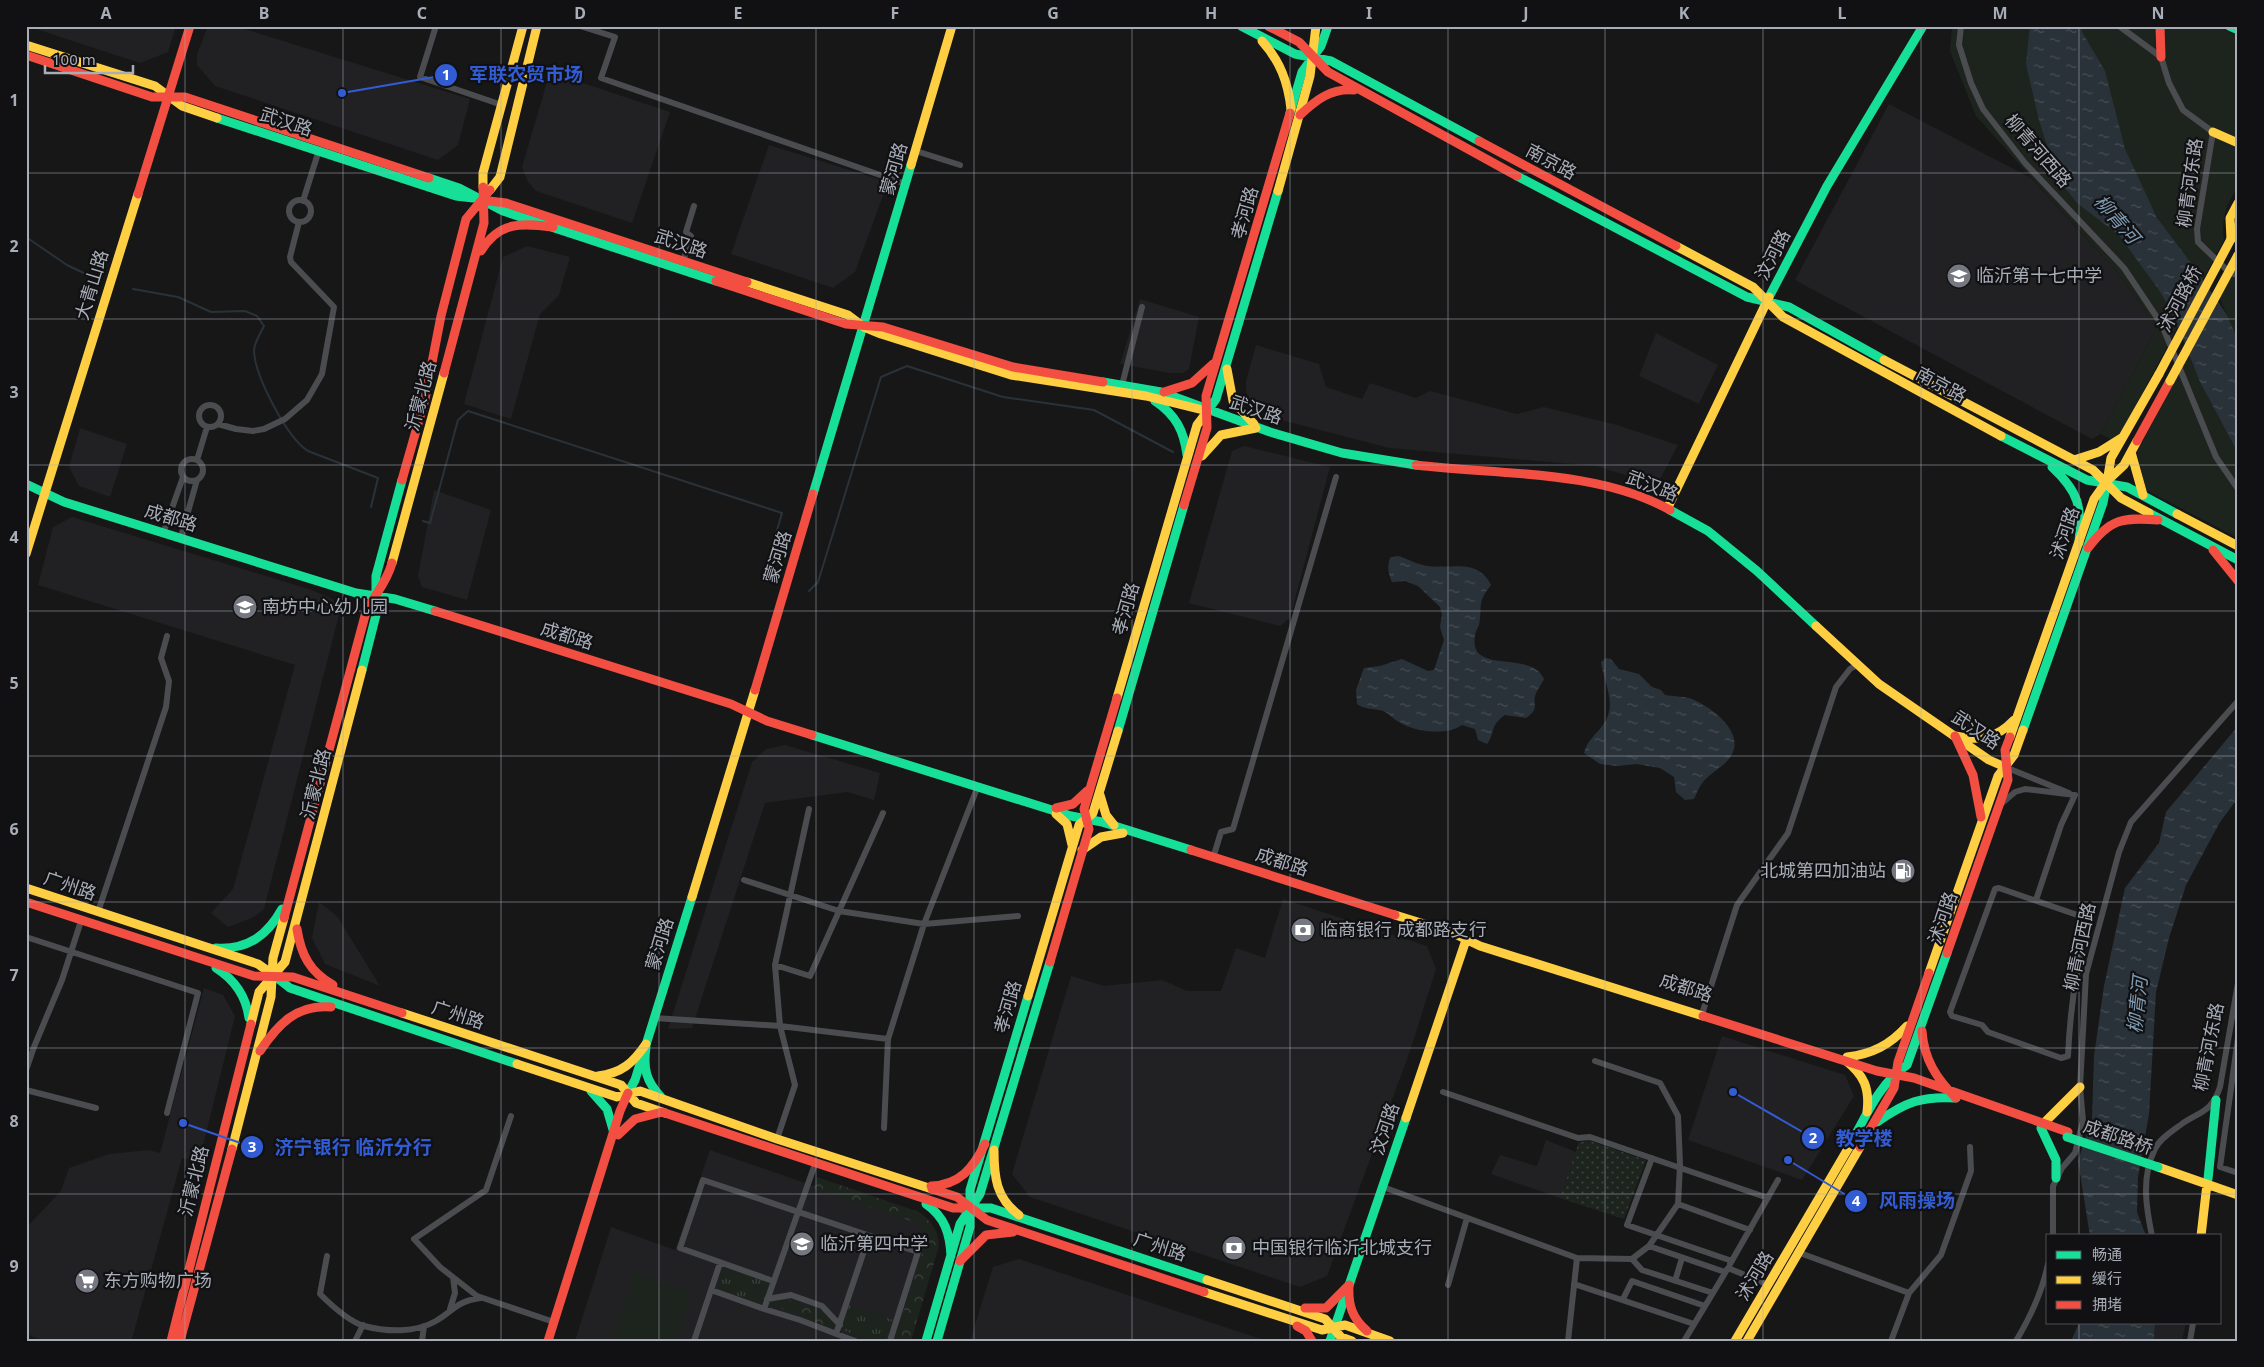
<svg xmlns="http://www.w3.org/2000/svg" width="2264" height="1367" viewBox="0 0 2264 1367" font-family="'Noto Sans','Noto Sans SC',sans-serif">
<defs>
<pattern id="grass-tufts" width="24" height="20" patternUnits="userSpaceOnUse" patternTransform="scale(1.25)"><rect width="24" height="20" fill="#1d241e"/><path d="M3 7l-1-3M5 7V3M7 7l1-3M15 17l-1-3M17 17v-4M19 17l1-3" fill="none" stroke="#3b413d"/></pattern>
<pattern id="forest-crowns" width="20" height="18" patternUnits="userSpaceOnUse" patternTransform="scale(1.25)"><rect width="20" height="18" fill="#1d241e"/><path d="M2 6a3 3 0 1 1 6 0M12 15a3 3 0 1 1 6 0" fill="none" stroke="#3b413d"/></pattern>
<pattern id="park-dots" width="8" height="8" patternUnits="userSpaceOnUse" patternTransform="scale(1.25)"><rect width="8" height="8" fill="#1d241e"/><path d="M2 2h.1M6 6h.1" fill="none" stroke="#3b413d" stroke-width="1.8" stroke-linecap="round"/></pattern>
<pattern id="water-ripples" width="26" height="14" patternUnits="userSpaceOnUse" patternTransform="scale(1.25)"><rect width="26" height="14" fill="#2a3239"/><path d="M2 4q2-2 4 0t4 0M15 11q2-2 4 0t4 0" fill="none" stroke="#464d54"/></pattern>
</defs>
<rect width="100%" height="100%" fill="#171717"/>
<path fill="#212123" d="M27 26H176L168 52 140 63Z
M208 26H235L470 99 458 145 438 160 215 86 197 65V54Z
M550 72 670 112 632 223 536 191 528 182 522 167Z
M1889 104 2031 178 2116 271 2143 307 2156 329 2101 434 2092 439 1795 280Z
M769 145 888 182 855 272 833 288 731 254Z
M527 246 570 257 559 295 540 314 511 419 464 404 503 257Z
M1140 299 1199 317 1189 369 1183 373H1170L1120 364Z
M1656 333 1718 365 1699 404 1639 376Z
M1256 345 1319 364 1326 387 1362 399 1370 383 1416 398 1430 391 1517 414 1544 407 1617 425 1678 445 1657 485 1596 466 1389 448 1270 417 1253 405 1246 392V381Z
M80 428 127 444 110 497 79 486 69 467Z
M1244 446 1330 467 1290 618 1280 626 1189 603 1232 451Z
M434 490 491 510 467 600 422 587 418 576Z
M72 517 312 590 334 600 339 615 264 909 254 917 228 927 211 913 233 889 295 665 38 585 53 527Z
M785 745 880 773 874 800 847 792 765 803 692 1028 668 1029 752 762 766 749Z
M1283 899 1427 946 1436 969 1410 1051 1327 1276 1300 1287 1030 1197 1012 1174 1071 976 1104 986 1162 980 1187 991H1221L1236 948 1265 958Z
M319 902 337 916 380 986 325 964 312 938Z
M204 988 223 995 235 1016 199 1162 182 1158 132 1339 129 1341H45L26 1334V1228L61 1191 69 1168 109 1154 149 1150 160 1153Z
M1722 1036 1845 1075 1854 1096 1802 1180 1688 1140Z
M1546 1140 1576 1152 1560 1198 1491 1174 1500 1155 1537 1166Z
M710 1150 921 1223 929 1238 898 1341H575L611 1227 675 1250Z
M1019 1259 1267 1341H970L993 1267Z
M2155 1323H2186L2182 1341H2154Z"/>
<path fill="url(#grass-tufts)" d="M725 1267 767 1282 769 1285 764 1302 761 1303 720 1290 717 1286Z
M849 1305 893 1320 886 1341H868L841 1329Z"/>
<path fill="url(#forest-crowns)" d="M817 1177 919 1212C932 1222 938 1229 939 1246L911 1341H894L927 1238 920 1224 813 1188Z
M785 1299 825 1312 836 1323 834 1327H829L770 1304V1301Z"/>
<path fill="url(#park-dots)" d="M1590 1141 1646 1160 1624 1219 1560 1198 1579 1142Z"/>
<path fill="#1d241e" d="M1952 26H2217L2238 36V187C2226 204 2221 219 2224 240L2121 433 2111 439 2101 434 2156 329 2143 307 2116 271 1976 116 1950 51Z
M2238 267V340L2219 297Z
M2189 355 2200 382 2238 453V538L2146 490 2137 452Z
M635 1273 692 1293 675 1341H611Z"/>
<path fill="url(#water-ripples)" d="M2030 26H2081L2082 32 2105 71 2125 149 2157 218 2194 267 2227 315 2238 340V453L2200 382 2172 312 2159 290 2119 235 2077 203 2057 177 2039 120 2026 64Z
M1397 556C1405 557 1411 562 1419 564 1445 573 1476 554 1491 585 1476 604 1483 605 1479 625 1478 628 1475 632 1475 636 1468 676 1532 649 1544 679 1542 684 1538 688 1536 693 1531 705 1541 708 1526 718L1505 715C1489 726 1496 732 1487 744L1478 740 1475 729 1462 725C1447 736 1414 732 1399 722 1393 719 1389 713 1383 711 1374 708 1365 710 1357 704L1356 690 1364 668 1380 666 1402 659 1428 671 1434 670 1444 640 1440 627 1442 615 1440 607 1418 586 1405 581 1392 582C1388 573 1387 567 1390 558Z
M1606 658 1611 659 1619 669 1639 674 1652 687 1661 690 1665 695C1674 697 1685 696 1692 699 1711 707 1746 732 1731 756 1723 768 1711 772 1703 782 1699 787 1696 794 1694 799L1685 800 1676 792 1674 777 1660 768 1637 764 1617 766 1600 764 1584 753C1587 740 1596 735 1603 725 1618 705 1604 683 1601 662Z
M2238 726V798L2220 822 2186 885 2169 938 2156 992 2149 1114 2138 1177 2137 1212 2146 1236H2090L2078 1161 2092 1118 2094 1056 2104 986 2125 888 2159 843 2166 812Z
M2079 1323H2155L2154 1341H2071Z"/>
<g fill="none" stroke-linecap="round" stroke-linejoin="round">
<path stroke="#2a3239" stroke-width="2" d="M26 237 67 265 90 276
M133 289 178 297 211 312 245 311 257 316 264 326C260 334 254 343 254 351 255 376 287 438 308 451L378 478 371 507
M423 521 430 523 458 420 468 411 782 513 763 579
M809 591 818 582 881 377 907 366 1003 397 1094 410 1173 452"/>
<path stroke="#4b4c50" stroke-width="6" d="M436 26 420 77 502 105
M580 26 615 37 601 78 906 184
M1961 26 1959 45 1971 83 1983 109 2025 163 2124 268 2162 325 2216 457 2238 489
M2119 26 2161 57 2169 83 2183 110 2213 132 2197 229 2198 242 2230 273 2238 275
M916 151 960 165
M289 211a11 11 0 1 1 22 0a11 11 0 1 1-22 0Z
M303 201 319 150
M683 261 691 236 686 232 694 206
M1122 385 1142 307
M199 416a11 11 0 1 1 22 0a11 11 0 1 1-22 0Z
M218 424 236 429 253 431 264 429 285 419 307 400 322 374 334 307 291 262 290 257 299 222
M181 470a11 11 0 1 1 22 0a11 11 0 1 1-22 0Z
M197 460 207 427
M165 528 183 477
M182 533 197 480
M2005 767 2069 793
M2001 804 2015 792 2025 789 2075 795
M1213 858 1221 832 1233 829 1336 477
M744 880 839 911 924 924 1018 916
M1999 888 2086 918 2087 924C2076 968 2070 1011 2068 1056L2061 1058 1988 1032 1982 1025 1952 1016 1950 1012 1995 889Z
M2036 900 2061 825 2075 795
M98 912 166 707 169 681 161 658 167 636
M26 937 198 993 167 1113
M775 965 810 976 883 813
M1703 1011 1737 905 1788 833 1836 687 1850 669 1857 665
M654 1018 780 1026 888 1039
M2238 1038 2220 1167 2238 1173
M26 1070 34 1047 62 980 81 921
M26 1090 96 1108
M1443 1092 1578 1138 1590 1137 1768 1198
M511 1116 486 1190 414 1239 440 1267 477 1296 554 1322
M884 1128 888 1039 924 924 978 786
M777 1139 795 1085 780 1026 775 965 809 809
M1652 1158 1627 1225 1732 1261
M1383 1187 1577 1258
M1678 1204 1750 1230
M2053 1236V1186L2062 1168 2075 1153 2083 1121 2080 1087 2086 974 2119 852 2131 822 2238 701
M2152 1236C2146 1207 2141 1177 2155 1149 2160 1138 2174 1130 2183 1123 2202 1111 2212 1111 2220 1087L2238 983
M1649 1246 1725 1272
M1800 1253 1909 1293 1941 1255 1971 1171 1970 1147
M327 1256 320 1294C332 1306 348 1321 364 1326 387 1332 415 1333 436 1321 455 1310 455 1302 480 1298
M1632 1259 1642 1270 1713 1293
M1730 1264 1778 1180
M773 1281 680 1248 703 1180 918 1252 890 1341
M1675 1281 1682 1258
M1574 1284 1694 1324
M1448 1285 1467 1218
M711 1290 764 1309 800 1320 855 1341
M767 1299 791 1295 822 1306 840 1325
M1623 1299 1632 1281 1705 1306
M450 1309 455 1293 453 1277
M764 1309 815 1164
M836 1334 869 1236
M355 1341 363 1325
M422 1341 424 1326
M694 1341 720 1263
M1568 1341 1577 1258 1632 1259 1649 1246 1678 1204 1680 1165 1678 1116 1660 1083 1595 1061
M1684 1341 1728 1268 1769 1285
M1891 1341 1909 1293
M2016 1341C2031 1316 2042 1293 2048 1264
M2190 1341 2193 1323"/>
<path stroke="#16e098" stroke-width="9" d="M1241 26 1295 54 1331 61 1479 141
M2229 26 2238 30
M1290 113 1302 72 1321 46 1328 26
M217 118 456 196 473 198
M1517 176 1747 297 1789 307 1884 360
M429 178 459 188 503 211 716 281
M2231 239 2238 226
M1769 297 1827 186 1923 26
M1103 382 1161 392 1270 432 1342 453 1416 465
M1155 401C1176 415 1184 431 1187 455
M1207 412 1216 399 1278 191
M2001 436 2087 480 2127 487 2177 514
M2052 467C2079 492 2082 507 2079 543
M26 484 64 502 356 593 395 599 435 611
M813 494 911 165
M1670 510 1708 531 1757 571 1816 626
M2149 513 2238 560
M362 670 376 615V576L402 480
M2023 730 2103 503 2107 482
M1118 731 1184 505
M812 735 1071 816 1102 822 1191 850
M216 948C247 950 267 936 282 909
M216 968C235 980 246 996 249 1018
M272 974 290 988 517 1064
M646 1047C643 1069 646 1081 661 1097
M591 1091 607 1109 614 1133
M628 1093 635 1080 692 897
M1877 1122C1906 1102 1921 1096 1956 1098
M2041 1128 2056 1160V1178
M1849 1147C1865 1118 1879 1083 1907 1065L1947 953
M2208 1179 2216 1100
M926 1204C945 1217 950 1234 951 1256
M962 1208H991L1207 1280
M926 1341 960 1224 980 1194 1050 962
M937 1341 970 1227V1190L1028 996
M1330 1341 1406 1118"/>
<path stroke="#ffcf43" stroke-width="9" d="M1262 41C1280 61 1288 82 1291 109
M26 45 155 86 182 106 217 118
M2213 132 2238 143
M911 165 952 26
M483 187V173L523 26
M490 190 500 177 537 26
M1278 191 1310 76 1316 26
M2231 239 2230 218 2238 203
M1676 246 1753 287 1783 317 2001 436
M747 282 848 315 864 327 881 334 1011 375 1146 396 1203 410
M1884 360 2093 470 2121 498 2149 513
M1227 369 1233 401 1254 424
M2131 452 2143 495
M1202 456 1221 435 1256 428
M2074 460 2099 452 2123 437
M2107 482 2111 458 2159 374
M1668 507 1769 297
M2177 514 2238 546
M26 554 138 194
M392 563 444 373
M1816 626 1879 684 1989 760 2005 767
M1117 698 1197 425 1207 412
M1955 736C1980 741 1996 739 2014 720
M2010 737 2094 499 2106 482 2124 465 2137 441
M1100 795 1106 815 1114 825
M1056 814 1067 824 1072 845
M1082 850 1101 837 1123 833
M26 888 258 964 272 974
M692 897 755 690
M1395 915 1453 933 1480 946 1703 1016
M1929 973 1998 776 2014 755 2023 730
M1028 996 1079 825 1093 813 1118 731
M402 1013 621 1085 636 1103 665 1113
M251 1024 259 992 285 962 362 670
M1847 1057C1872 1054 1890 1045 1907 1026
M1845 1060C1864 1075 1870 1088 1867 1112
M517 1064 617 1097 640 1091 777 1139 932 1189
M598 1076C622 1073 633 1063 646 1044
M1406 1118 1466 940
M2044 1123 2080 1087
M232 1149 271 997 273 958 284 918
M994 1150C994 1177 996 1198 1019 1215
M2158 1167 2238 1195
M2201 1236 2207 1184
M1207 1280 1325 1319 1341 1337 1352 1341
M1204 1292 1322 1330 1345 1325 1390 1341
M1735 1341 1849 1147
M1747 1341 1860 1147"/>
<path stroke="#f24e42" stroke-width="9" d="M1268 26 1299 42 1328 72 1517 176
M2160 26 2161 57
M26 55 152 97H185L429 178
M1300 115C1316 100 1331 88 1354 90
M1479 141 1676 246
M138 194 190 26
M489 201 506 203 747 282
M481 251C499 221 522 223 553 227
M716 281 846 324 883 327 1013 367 1103 382
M444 373 484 223 483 187
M1164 392 1192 383 1213 364
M2137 441 2170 381
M1416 465C1498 475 1596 469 1670 510
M402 480 425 399 441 316 466 219 490 190
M1184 505 1207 428 1206 396 1290 113
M2088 548C2110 519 2122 517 2158 520
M2213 550 2238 581
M435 611 731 704 767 721 812 735
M755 690 813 494
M1955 736 1973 775 1981 817
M1056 808 1073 804 1087 791
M1191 850 1395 915
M26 902 254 976 293 977 402 1013
M284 918 366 612C375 594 387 582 392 563
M297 929C301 955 310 972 333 985
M1947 953 2008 780 2005 750 2010 737
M1050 962 1089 829 1084 809 1117 698
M1703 1016 1877 1071 1914 1078 2068 1132
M1922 1031C1924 1059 1936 1078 1956 1098
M260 1051C278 1024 297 1004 331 1007
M665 1113 953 1208H962
M618 1135 635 1119 662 1112
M1860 1147 1894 1088 1898 1062 1929 973
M931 1186C960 1185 973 1168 985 1144
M932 1189 957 1197 987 1220 1204 1292
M960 1261 986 1235 1013 1232
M1349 1285C1348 1305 1352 1318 1367 1331
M1305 1308H1326L1349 1285
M1297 1326 1306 1331 1312 1341
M171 1341 251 1024
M180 1341 232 1149
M548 1341 620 1111 628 1093"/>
<path stroke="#16e098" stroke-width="9" d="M2067 1137 2158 1167"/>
<path stroke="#ffcf43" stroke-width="9" d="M2159 374 2231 239
M2170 381 2238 255"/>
</g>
<path fill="none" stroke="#a8adb8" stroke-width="1" stroke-opacity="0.55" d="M185 26V1341M343 26V1341M501 26V1341M659 26V1341M816 26V1341M974 26V1341M1132 26V1341M1290 26V1341M1448 26V1341M1605 26V1341M1763 26V1341M1921 26V1341M2079 26V1236M26 173H2238M26 319H2238M26 465H2238M26 611H2238M26 756H2238M26 902H2238M26 1048H2238M26 1194H2238M2079 1323V1341"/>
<defs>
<symbol id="school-disc" viewBox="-11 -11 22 22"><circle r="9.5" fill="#757880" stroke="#111113"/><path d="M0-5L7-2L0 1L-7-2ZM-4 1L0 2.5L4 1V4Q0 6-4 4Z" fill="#fff"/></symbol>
<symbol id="fuel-disc" viewBox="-11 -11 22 22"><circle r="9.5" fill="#757880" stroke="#111113"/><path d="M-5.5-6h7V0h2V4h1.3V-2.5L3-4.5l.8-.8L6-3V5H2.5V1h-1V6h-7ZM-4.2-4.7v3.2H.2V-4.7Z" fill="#fff"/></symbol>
<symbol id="bank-disc" viewBox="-11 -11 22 22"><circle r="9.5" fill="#757880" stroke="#111113"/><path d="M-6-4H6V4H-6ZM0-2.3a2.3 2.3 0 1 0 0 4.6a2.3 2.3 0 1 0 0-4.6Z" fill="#fff"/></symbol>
<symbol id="supermarket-disc" viewBox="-11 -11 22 22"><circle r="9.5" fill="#757880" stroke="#111113"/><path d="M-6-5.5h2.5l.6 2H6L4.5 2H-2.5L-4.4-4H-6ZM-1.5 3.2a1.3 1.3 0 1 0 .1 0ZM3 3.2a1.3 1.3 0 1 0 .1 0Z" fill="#fff"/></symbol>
</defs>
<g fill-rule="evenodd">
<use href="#school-disc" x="1945" y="262" width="28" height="28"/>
<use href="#school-disc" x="231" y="593" width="28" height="28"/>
<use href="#fuel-disc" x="1889" y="857" width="28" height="28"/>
<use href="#bank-disc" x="1289" y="916" width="28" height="28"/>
<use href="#school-disc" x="788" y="1230" width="28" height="28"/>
<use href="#bank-disc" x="1220" y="1234" width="28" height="28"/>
<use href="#supermarket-disc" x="73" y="1267" width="28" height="28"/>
</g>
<g text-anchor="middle" stroke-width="4.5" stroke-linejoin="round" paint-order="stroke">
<g font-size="18" fill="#a8adb8" stroke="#111113">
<text transform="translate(286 122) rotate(18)" y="6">武汉路</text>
<text transform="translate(2038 151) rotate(49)" y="6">柳青河西路</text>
<text transform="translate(1551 162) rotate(28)" y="6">南京路</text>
<text transform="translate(894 169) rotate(-74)" y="6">蒙河路</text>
<text transform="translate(2190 183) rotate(-82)" y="6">柳青河东路</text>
<text transform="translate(1245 213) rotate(-74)" y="6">孝河路</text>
<text transform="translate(681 244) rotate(18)" y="6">武汉路</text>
<text transform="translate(1773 255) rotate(-63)" y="6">汶河路</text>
<text transform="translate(92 285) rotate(-73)" y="6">大青山路</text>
<text transform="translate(2180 299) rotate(-62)" y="6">沭河路桥</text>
<text transform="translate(1941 385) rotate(28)" y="6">南京路</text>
<text transform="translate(421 396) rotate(-75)" y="6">沂蒙北路</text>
<text transform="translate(1256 410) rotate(19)" y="6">武汉路</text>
<text transform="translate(1652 486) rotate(21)" y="6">武汉路</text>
<text transform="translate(171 518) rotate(17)" y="6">成都路</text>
<text transform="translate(2065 533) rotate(-71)" y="6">沭河路</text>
<text transform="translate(778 557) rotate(-73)" y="6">蒙河路</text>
<text transform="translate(1126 609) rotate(-74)" y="6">孝河路</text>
<text transform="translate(567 636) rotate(17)" y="6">成都路</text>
<text transform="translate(1976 730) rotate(34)" y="6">武汉路</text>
<text transform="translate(316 784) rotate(-76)" y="6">沂蒙北路</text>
<text transform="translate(1282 862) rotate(18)" y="6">成都路</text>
<text transform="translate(70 886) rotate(19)" y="6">广州路</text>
<text transform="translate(1943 918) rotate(-71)" y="6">沭河路</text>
<text transform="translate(660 944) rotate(-73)" y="6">蒙河路</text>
<text transform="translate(2080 947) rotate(-78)" y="6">柳青河西路</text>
<text transform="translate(1686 988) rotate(18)" y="6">成都路</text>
<text transform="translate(1008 1007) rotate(-74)" y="6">孝河路</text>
<text transform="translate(458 1015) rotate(18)" y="6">广州路</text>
<text transform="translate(2209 1047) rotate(-79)" y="6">柳青河东路</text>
<text transform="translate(1385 1129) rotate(-71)" y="6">汶河路</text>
<text transform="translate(2118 1137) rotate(19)" y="6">成都路桥</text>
<text transform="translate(194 1181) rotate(-76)" y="6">沂蒙北路</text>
<text transform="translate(1160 1247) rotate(18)" y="6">广州路</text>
<text transform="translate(1755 1276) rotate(-59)" y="6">沭河路</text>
</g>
<g font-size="18" fill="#a8adb8" stroke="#111113" text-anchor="start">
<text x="1976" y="282">临沂第十七中学</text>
<text x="262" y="613">南坊中心幼儿园</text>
<text x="1886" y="877" text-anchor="end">北城第四加油站</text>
<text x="1320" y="936">临商银行 成都路支行</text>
<text x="820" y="1250">临沂第四中学</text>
<text x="1252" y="1254">中国银行临沂北城支行</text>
<text x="104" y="1287">东方购物广场</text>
</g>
<g font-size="19" font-style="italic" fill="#7f9bb3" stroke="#111113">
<text transform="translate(2117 219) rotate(49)" y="7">柳青河</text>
<text transform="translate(2137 1005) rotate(-84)" y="7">柳青河</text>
</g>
</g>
<path fill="none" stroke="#325cd3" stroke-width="2" d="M342 93L446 75M1733 1092L1813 1138M183 1123L252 1147M1788 1160L1856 1201"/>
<g fill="#325cd3" stroke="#111113" stroke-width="2">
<circle cx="342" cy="93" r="5"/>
<circle cx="1733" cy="1092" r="5"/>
<circle cx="183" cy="1123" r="5"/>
<circle cx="1788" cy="1160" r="5"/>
<circle cx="446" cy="75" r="12"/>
<circle cx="1813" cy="1138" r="12"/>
<circle cx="252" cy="1147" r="12"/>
<circle cx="1856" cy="1201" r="12"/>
</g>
<g font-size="15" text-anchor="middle" font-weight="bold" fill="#fff">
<text x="446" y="80">1</text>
<text x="1813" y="1143">2</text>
<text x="252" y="1152">3</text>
<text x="1856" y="1206">4</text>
</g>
<g font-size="19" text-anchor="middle" font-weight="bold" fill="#325cd3" stroke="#111113" stroke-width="4.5" stroke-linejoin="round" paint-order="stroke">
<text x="526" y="81">军联农贸市场</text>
<text x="1864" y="1145">教学楼</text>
<text x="353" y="1154">济宁银行 临沂分行</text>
<text x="1917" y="1207">风雨操场</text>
</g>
<rect width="2264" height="1367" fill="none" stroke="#111113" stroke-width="55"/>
<rect x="2046" y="1234" width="175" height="90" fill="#111113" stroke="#4d4f55"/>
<rect x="2056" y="1251" width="25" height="8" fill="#16e098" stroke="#4d4f55"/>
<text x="2092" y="1260" font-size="15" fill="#a8adb8">畅通</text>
<rect x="2056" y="1276" width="25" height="8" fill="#ffcf43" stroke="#4d4f55"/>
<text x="2092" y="1284" font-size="15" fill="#a8adb8">缓行</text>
<rect x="2056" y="1301" width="25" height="8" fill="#f24e42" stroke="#4d4f55"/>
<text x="2092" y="1310" font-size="15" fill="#a8adb8">拥堵</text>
<path d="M45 65v8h88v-8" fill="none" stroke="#a8adb8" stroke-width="2.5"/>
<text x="52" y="65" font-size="15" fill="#a8adb8" stroke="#111113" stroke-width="4" paint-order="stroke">100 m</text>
<rect x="28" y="28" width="2208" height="1312" fill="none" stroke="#a8adb8" stroke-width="2"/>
<g font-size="16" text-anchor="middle" font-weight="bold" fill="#a8adb8">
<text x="106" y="19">A</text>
<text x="264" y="19">B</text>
<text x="422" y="19">C</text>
<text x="580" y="19">D</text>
<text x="738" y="19">E</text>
<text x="895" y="19">F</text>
<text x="1053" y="19">G</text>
<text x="1211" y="19">H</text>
<text x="1369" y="19">I</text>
<text x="1526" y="19">J</text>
<text x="1684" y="19">K</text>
<text x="1842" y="19">L</text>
<text x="2000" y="19">M</text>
<text x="2158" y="19">N</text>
<text x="14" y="106">1</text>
<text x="14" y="252">2</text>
<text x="14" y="398">3</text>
<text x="14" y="543">4</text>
<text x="14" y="689">5</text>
<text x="14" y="835">6</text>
<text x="14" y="981">7</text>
<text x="14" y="1127">8</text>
<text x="14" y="1272">9</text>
</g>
</svg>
